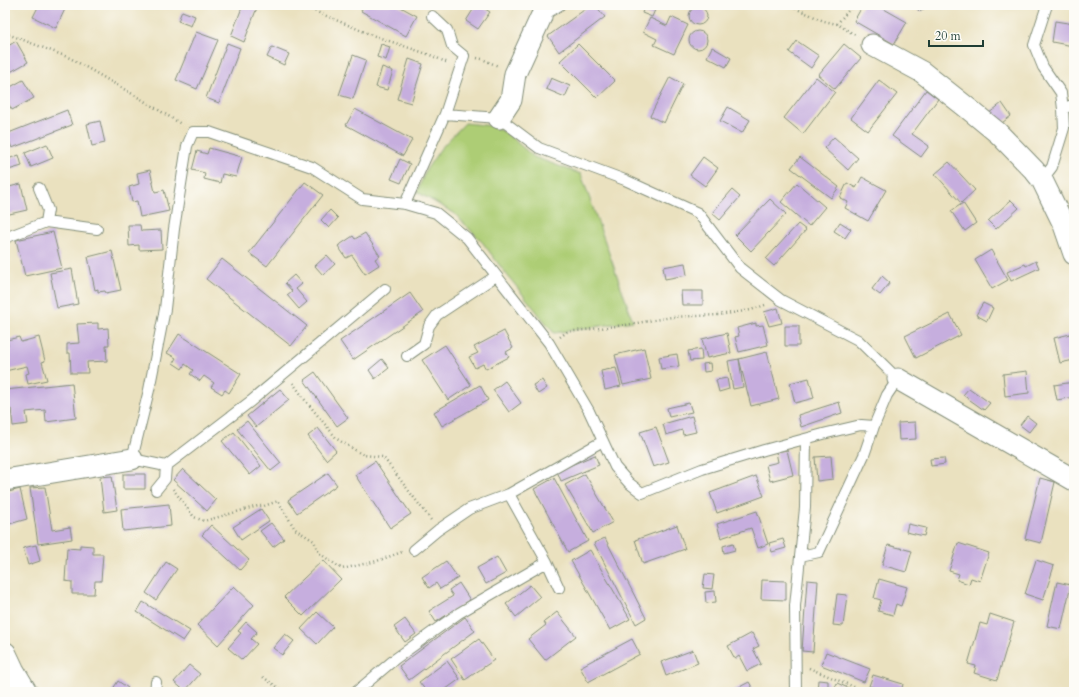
<svg xmlns="http://www.w3.org/2000/svg" width="1079" height="697" viewBox="0 0 1079 697" font-family="Cardo,serif">
<rect width="100%" height="100%" fill="#fdfcf7"/>
<filter id="ink" filterUnits="userSpaceOnUse"><feTurbulence type="fractalNoise" baseFrequency=".025" numOctaves="2"/><feDisplacementMap in="SourceGraphic" scale="8" xChannelSelector="R" yChannelSelector="G"/><feConvolveMatrix kernelMatrix="1 2 1 2 8 2 1 2 1" color-interpolation-filters="sRGB"/></filter>
<filter id="wash" filterUnits="userSpaceOnUse"><feTurbulence type="fractalNoise" baseFrequency=".012" numOctaves="4" result="noise"/><feDisplacementMap in="SourceGraphic" scale="16" xChannelSelector="R" yChannelSelector="G"/><feGaussianBlur stdDeviation="0.9" result="paint"/><feColorMatrix in="noise" values="0 0 0 0 0 0 0 0 0 0 0 0 0 0 0 0 0 1.4 0 .05"/><feComposite in="paint" operator="in"/></filter>
<g filter="url(#wash)">
<rect width="100%" height="100%" fill="#eae1bf"/>
<path fill="#adcd75" stroke="#668554" d="M465 123 492 126 506 133 534 157 581 174 633 321 554 333 503 270 483 243 454 213 417 192 426 170 441 148Z"/>
<g id="blocks">
<path fill="#c6aede" d="M39 5H67L56 28 33 17Z
M243 5H258L244 42 231 36Z
M364 5H397L417 16 406 36 361 11Z
M476 5H479L490 12 478 29 466 21Z
M591 5H595L605 17 559 52 548 36Z
M645 5H657L652 17 642 13Z
M863 5H877L907 22 894 44 854 21Z
M913 5H928L920 12Z
M689 16a9 9 0 1 1 18 0a9 9 0 1 1-18 0Z
M182 11 195 16 191 26 178 21Z
M671 17 688 25 674 54 654 45 657 39 643 32 650 18 667 26Z
M1055 21 1074 24 1073 46 1052 42Z
M689 40a9 9 0 1 1 18 0a9 9 0 1 1-18 0Z
M196 32 218 40 197 89 176 80Z
M16 41 28 62 5 75V48Z
M797 41 819 56 811 68 789 52Z
M227 43 240 48 219 103 206 98Z
M381 44 390 47 386 60 377 57Z
M578 44 615 81 597 98 560 61Z
M844 44 861 58 835 89 818 75Z
M272 47 289 54 284 65 267 57Z
M712 47 731 58 726 67 707 57Z
M353 55 366 60 353 99 339 95Z
M409 59 423 64 411 103 397 99Z
M382 67 393 71 387 90 376 87Z
M670 77 683 84 664 123 650 116Z
M816 77 835 92 803 134 784 118Z
M551 78 570 86 565 97 546 89Z
M23 80 34 98 12 110 5 98V90Z
M879 80 897 94 868 131 851 118Z
M926 90 938 99 912 134 929 146 921 157 892 136Z
M1002 103 1011 116 998 126 988 114Z
M728 107 750 120 742 133 720 121Z
M355 109 412 140 403 156 346 125Z
M67 110 72 125 12 148 6 134Z
M100 121 105 143 92 146 87 124Z
M834 137 858 158 848 170 824 148Z
M47 144 53 158 31 167 25 153Z
M209 148 242 157 236 177 222 174 220 183 204 179 205 173 192 170 197 151 207 154Z
M19 155 22 166 5 171V160Z
M703 157 718 168 705 186 690 175Z
M800 157 839 187 831 198 791 168Z
M400 159 410 164 401 183 391 179Z
M949 162 975 190 961 203 935 174Z
M150 170 155 192 164 190 169 211 140 217 137 201 132 202 129 187 139 184 137 173Z
M862 177 886 190 868 221 845 208 848 202 840 198 847 183 856 188Z
M305 182 323 195 267 266 249 253Z
M797 183 825 207 809 226 781 202Z
M21 184 27 210 5 215V188Z
M732 190 740 197 720 220 712 213Z
M770 199 786 214 751 251 735 235Z
M1011 200 1019 208 996 229 988 221Z
M963 203 976 223 965 231 951 211Z
M330 210 338 218 329 228 321 220Z
M840 222 851 229 845 238 834 231Z
M798 224 806 230 774 266 766 259Z
M128 225H140L141 231 161 230 162 249 139 250V245L129 246Z
M53 232 62 268 25 276 16 240Z
M365 233 380 256 375 259 379 265 365 274 352 255 346 258 338 246 353 236 355 239Z
M991 250 1008 280 992 289 975 260Z
M112 251 121 290 106 293 105 291 98 292V289L95 290 88 257Z
M327 255 335 264 323 275 315 266Z
M222 259 307 326 291 346 206 279Z
M1036 261 1039 268 1011 281 1007 272 1025 264 1026 266Z
M685 263 687 275 665 279 663 267Z
M72 269 78 304 57 308 50 273Z
M294 275 302 284 296 289 307 302 299 309 287 295 292 291 285 283Z
M882 276 890 283 880 295 872 289Z
M681 291H703V305H682Z
M410 293 423 312 353 360 340 341Z
M983 303 993 308 987 321 976 315Z
M778 308 782 323 769 326 764 312Z
M950 314 961 335 916 358 905 336Z
M98 323V329L108 328 109 345H106L107 361 87 362 88 373H71L70 353H67V344L79 343 77 324Z
M756 323V326L763 325 768 345 739 352 735 337 739 336 737 328Z
M785 326H799V346H785Z
M504 331 513 348 506 352 509 357 486 369 483 364 475 368 469 357 478 353 474 347Z
M727 333 731 353 707 358 702 339Z
M1074 333V360L1060 363 1054 338Z
M179 334 241 374 229 393 225 390 222 394 211 387 214 383 204 376 200 381 190 374 193 370 185 364 182 369 173 363 176 358 167 353Z
M19 337 21 342 39 337 45 361 42 362 47 380 28 384 26 374 29 373 27 366 5 371V345H8L7 340Z
M445 345 471 385 448 400 422 360Z
M644 348 651 379 623 385 615 355Z
M701 349 702 360 690 361 688 351Z
M767 352 779 399 751 406 739 359Z
M677 354 679 366 661 369 659 357Z
M382 359 389 368 375 379 369 370Z
M739 359 743 387 733 389 728 361Z
M710 363 711 371 704 372 703 364Z
M616 368 621 386 605 390 601 371Z
M1027 371 1029 393 1005 396 1003 374Z
M315 372 348 418 337 426 304 380Z
M727 378 729 389 719 392 716 380Z
M809 378 814 398 795 403 790 383Z
M542 380 547 388 538 394 533 385Z
M505 381 521 403 509 412 493 390Z
M1074 382V397L1057 400 1054 385Z
M72 383 76 418 46 422 45 410 26 412 28 424 13 426 11 409 5 410V390Z
M480 385 488 400 442 426 434 412Z
M969 388 990 403 984 410 963 395Z
M280 389 289 400 256 427 247 416Z
M839 402 842 413 801 427 798 415Z
M689 403 692 412 669 417 667 408Z
M692 416 696 432 683 435 682 430 666 435 663 424Z
M1027 416 1036 423 1029 432 1020 425Z
M247 421 281 463 271 471 237 429Z
M915 422 916 439 899 440 898 423Z
M656 427 669 462 653 467 640 432Z
M318 428 336 451 326 460 308 436Z
M234 432 261 466 250 475 222 441Z
M787 450 793 475 770 481 766 465 778 462 776 452Z
M595 455 599 465 561 481 557 471Z
M831 456 833 479 817 481 815 457Z
M944 458 945 464 931 466 930 459Z
M375 461 411 514 390 528 355 475Z
M183 469 216 500 207 511 173 480Z
M328 473 337 485 297 513 288 500Z
M123 474H145V489H123Z
M585 474 613 522 593 533 565 485Z
M112 476 117 510 104 512 100 477Z
M756 476 764 496 717 513 710 493Z
M554 478 588 541 568 552 534 489Z
M1040 478 1055 482 1041 543 1025 539Z
M45 487 52 530 70 527 72 539 38 544 30 488Z
M20 489 27 519 6 525 5 493Z
M169 504 171 526 123 531 121 509Z
M261 509 269 521 241 540 233 527Z
M757 511 768 544 758 548 751 528 721 538 717 524Z
M271 523 284 539 273 547 260 531Z
M908 524 926 528 924 536 906 532Z
M211 525 249 560 240 570 202 535Z
M677 525 685 549 643 564 635 540Z
M605 538 646 618 636 624 594 543Z
M783 539 786 548 772 552 769 543Z
M733 543 735 550 724 553 723 546Z
M958 543 989 553 980 581 971 578 969 584 957 580 959 574 949 571Z
M36 545 40 561 28 565 23 548Z
M80 545 93 546V554H103L101 581H95L94 594H72V582L65 581 67 548 80 549Z
M888 545 912 551 906 572 882 565Z
M590 550 630 619 610 630 571 561Z
M497 557 506 573 486 584 477 568Z
M323 560 341 579 303 616 284 597Z
M1036 560 1054 566 1043 600 1025 594Z
M446 561 458 578 440 589 436 583 429 588 422 577Z
M166 562 177 569 156 600 146 593Z
M705 574 714 575 712 589 703 588Z
M879 579 907 587 901 606 896 604 893 615 878 611 881 600 874 598Z
M762 580 786 581V600L761 599Z
M807 580 818 581 813 652 802 651Z
M1057 582 1071 585 1061 629 1047 626Z
M459 583 470 600 436 622 429 611 453 596 449 590Z
M530 585 540 597 516 617 506 604Z
M234 586 254 605 218 645 197 625Z
M715 591 716 602 706 603 705 592Z
M837 594 847 595 843 626 833 625Z
M143 602 190 631 183 641 137 612Z
M317 612 333 627 317 644 301 629Z
M557 612 576 636 545 660 528 639 546 625 544 622Z
M990 614 1014 622 997 680 974 673 976 666 968 664 980 623 987 625Z
M465 617 475 631 409 680 399 666Z
M405 619 416 634 405 642 394 627Z
M246 622 257 632 251 639 257 644 242 660 228 648 241 633 238 631Z
M752 633 759 646 753 649 761 664 747 671 739 656 735 659 728 646Z
M285 634 294 641 282 655 273 648Z
M479 639 494 660 465 680 451 659Z
M632 639 640 654 588 682 580 667Z
M693 650 698 663 666 676 661 662Z
M826 652 870 669 864 682 821 665Z
M447 661 460 679 442 692H427L419 682Z
M189 665 200 674 185 691 174 682Z
M873 675 903 684 901 692H888L869 686Z
M818 680 828 681V692H817Z
M118 681 128 688 125 692H111Z
M749 682 755 692H730Z
M837 683 857 692H833Z"/>
</g>
</g>
<g filter="url(#ink)">
<use href="#blocks" fill-opacity="0" stroke="#848f7a" stroke-width="1"/>
<g fill="none" stroke-linecap="round" stroke-linejoin="round">
<defs>
<path id="lane" d="M535 5 541 17 560 5
M432 16 447 30 452 46 464 56 445 114
M1063 109 1074 104
M1042 180 1052 167 1064 128 1063 109 1061 93 1043 67 1034 45 1047 5
M39 188 48 210 46 222
M405 204 445 114 499 118 539 148 625 180 698 213 740 268 781 300 858 340 898 379 887 395 874 426 864 455 819 552 800 556
M5 238 46 222 97 229
M385 289 251 401 166 466 132 459 149 390 165 309 174 229 187 146 193 132H209L312 167 362 199 405 204 436 213 467 238 549 343 589 411 615 467 629 483 642 493 702 469 764 450 827 433 861 425 874 426
M407 356 424 344 429 326 437 315 496 276
M156 490 165 479 166 466
M414 550 438 530 469 509 509 494
M559 588 547 562 509 494 603 441
M155 692 156 682
M356 692 395 659 459 613 547 562
M796 692 795 606 805 508 806 439"/>
<path id="street" d="M872 45 922 72 965 106 998 133 1034 170 1042 180 1064 225 1074 254
M499 118 511 100 515 74 541 17
M898 379 1074 480
M5 480 132 459"/>
<path id="secondary" d="M5 653 13 670 26 692"/>
</defs>
<use href="#lane" stroke="#848f7a" stroke-width="12"/>
<use href="#street" stroke="#848f7a" stroke-width="23"/>
<use href="#secondary" stroke="#848f7a" stroke-width="24"/>
<path stroke="#848f7a" stroke-width="2.5" stroke-dasharray="1 3" stroke-linecap="butt" d="M300 5 372 35 430 55 448 63
M788 5 824 21 837 24 857 36
M837 24 853 5
M5 33 70 58 141 99 181 124
M477 58 482 59 498 66
M560 337 567 332 625 325 672 317 719 315 751 310 765 305
M293 383 305 400 337 439 363 455 383 457 431 520
M173 489 194 517 204 521 258 506H264L278 501 295 529 314 541 319 553 342 569 377 561 402 552
M809 668 866 692
M263 677 284 692"/>
<use href="#lane" stroke="#fff" stroke-width="10"/>
<use href="#street" stroke="#fff" stroke-width="21"/>
<use href="#secondary" stroke="#fff" stroke-width="22"/>
</g>
</g>
<rect width="1079" height="697" fill="none" stroke="#fdfcf7" stroke-width="20"/>
<path d="M929 40v6h54v-6" fill="none" stroke="#1f3d34" stroke-width="2"/>
<text x="935" y="40" font-size="12" fill="#1f3d34" stroke="#fdfcf7" stroke-width="3" paint-order="stroke">20 m</text>
</svg>
